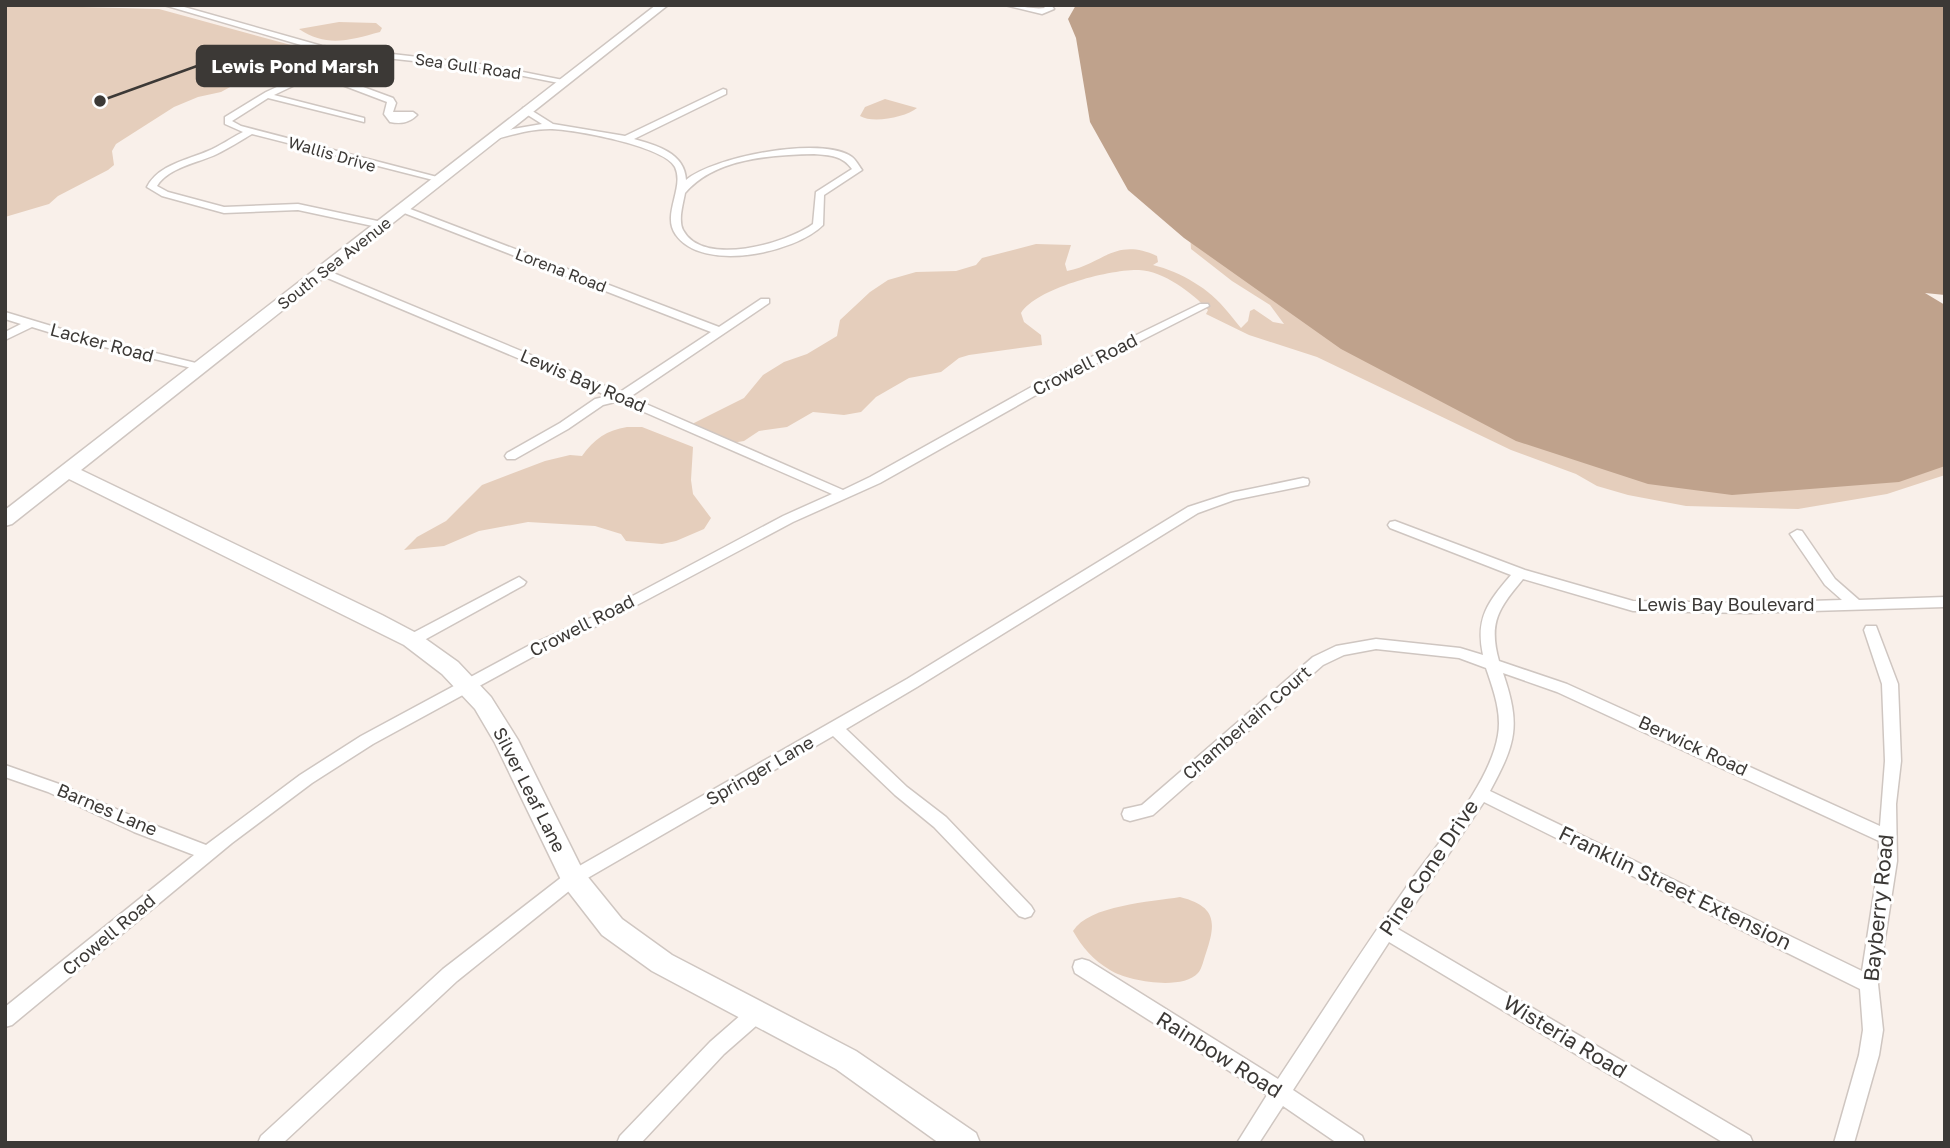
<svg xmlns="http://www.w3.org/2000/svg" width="1950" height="1148" viewBox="0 0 1950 1148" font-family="'Golos Text',sans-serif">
<rect width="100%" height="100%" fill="#f9f0ea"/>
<path fill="#e5cebc" d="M5 5 159 9 313 51 243 80 221 92 198 97 174 107 116 144 112 151 114 165 108 170 58 196 49 204 5 217Z
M339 22 376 23 382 28 380 32C350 40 327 48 299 29Z
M885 99 917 108C906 117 873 124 860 116L865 107Z
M1190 234 1945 450V475L1887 494 1798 509 1686 506 1628 495 1597 486 1576 474 1511 450 1317 357 1249 335 1206 314 1208 310C1193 293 1163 271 1139 270 1110 269 1037 288 1021 313L1024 322 1041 335 1042 345 969 355 959 358 941 372 909 378 876 397 861 412 844 415 813 412 787 427 759 431 744 441 732 443 692 430 694 423 744 398 763 375 784 362 807 354 837 336 840 320 870 292 888 280 916 272 956 271 976 265 982 258 1036 244 1071 245 1065 264 1067 271C1103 264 1115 237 1157 256L1158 262 1153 265C1181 272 1210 289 1227 311 1232 317 1236 322 1241 328L1248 321 1250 311 1254 309 1273 322 1284 324 1270 305 1232 281 1191 249Z
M627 427H642L693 447 691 480 693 494 711 518 704 529 676 541 662 544 626 541 621 534 595 526 528 522 479 531 444 546 404 550 417 537 446 521 482 485 545 461 570 455 582 456C594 439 607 430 627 427Z
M1180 897C1215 906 1217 921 1206 953 1204 958 1202 969 1198 973 1182 991 1127 981 1110 970 1093 960 1082 947 1073 931 1089 905 1151 902 1180 897Z"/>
<path fill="#bfa28c" d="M1076 5H1945V295L1925 293 1945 305V466L1899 482 1732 495 1648 484 1516 441 1341 349 1184 238 1128 190 1090 122 1076 38 1068 19Z"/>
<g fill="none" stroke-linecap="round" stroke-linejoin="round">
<defs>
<path id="street" d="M164 5H177L322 46 488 65 568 81 564 84 488 69 358 55 346 61 350 63 337 73 336 77 393 98 396 103 393 112H413L417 115C409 123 401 124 390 122L384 114 387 102 329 80V72L339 64 274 95 364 118V122L268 98 232 121 241 126 441 178V182L252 134C240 141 229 148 217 154 198 163 169 167 157 186L168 192 224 207 298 204 382 222 387 225 382 228 298 210 224 213 162 196 147 187C158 165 187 160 208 151 220 146 231 138 243 132L225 124V117L266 92 348 54 318 50Z
M1005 5C1018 5 1033 10 1045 8L1042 5H1051L1054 9 1042 14Z
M723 89 726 90V94L634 139C656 145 685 153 686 180 713 157 822 135 852 157 856 160 859 166 862 170L824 195 823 225C795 253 703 273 676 235 661 215 685 188 675 167 664 146 573 129 550 129 530 129 511 135 492 140L487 137 513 129 542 124 523 112V108L526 107 553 124 625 136ZM814 154C830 155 843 156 852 169L816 192 813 224C787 243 703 268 683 230 678 220 683 204 685 193 715 158 771 155 814 154Z
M399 207H405L719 327 761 299H769V303L630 397 843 490 870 477 1044 380 1200 304H1208L1209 306 1052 386 880 483 793 522 605 622 538 654 373 744 312 783 232 843 12 1025 5 1027V1007L194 855 134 832 48 792 5 777V765L59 784 146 822 206 845 300 775 361 736 528 646 595 616 783 516 832 494 619 401 603 405 568 429 515 459H507L505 456 507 453 560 423 595 399 608 396 318 274V270H326L620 392 711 332 399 211Z
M5 312 78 334 204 365 206 367 200 370 71 339 32 327 5 340V332L21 324 5 319Z
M1303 478 1308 479 1309 482 1308 485 1234 500 1198 513 917 687 846 729 907 787 946 817 1031 906 1034 911 1031 916 1025 918 1019 916 934 827 895 795 833 736 579 883 457 981 283 1143H258L261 1136 443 969 567 873 907 679 1188 507 1231 493Z
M1395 521 1525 570 1633 601 1749 603 1842 600 1825 585 1790 534 1797 530 1802 531 1835 579 1859 600 1945 597V607L1749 613 1633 611 1523 579C1499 608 1488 622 1499 661L1567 684 1880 826 1885 761 1882 684 1864 630 1866 626H1876L1898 684 1901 761 1896 804 1897 861 1878 984 1883 1030 1879 1055 1854 1143H1834L1859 1055 1863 1030 1860 989 1484 802 1398 929 1750 1136 1753 1143H1724L1389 942 1293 1090 1362 1136 1365 1143H1337L1283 1106 1259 1143H1237L1267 1095 1075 973 1073 967 1075 961 1082 959 1089 961 1278 1079C1320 1016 1361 951 1405 889 1434 847 1490 785 1498 735 1502 712 1493 689 1486 668L1459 658 1376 649 1344 655 1323 665 1153 815 1130 821 1124 819 1122 814 1124 809 1142 805 1313 657 1336 646 1376 639 1460 648 1483 655C1475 618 1488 602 1511 575L1390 528 1388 525 1390 522ZM1503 673 1557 692 1879 841V861L1862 971 1490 791C1516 743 1521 726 1503 673Z
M519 577 526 582 524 585 417 644 412 645 405 640 407 636Z
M757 1005 764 1007 766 1013 764 1019 724 1054 641 1143H617L620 1136 710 1042 750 1007Z"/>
<path id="secondary" d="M656 5H668L81 470 382 615 420 635 458 662 491 697 518 740 583 871 622 919 672 955 856 1051 976 1133 980 1143H939L836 1069 652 971 602 935 564 886 495 743 475 709 442 674 404 645 69 479 12 524 5 526V510Z"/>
</defs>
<use href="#street" stroke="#cfc6c1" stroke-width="3"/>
<use href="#secondary" stroke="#cfc6c1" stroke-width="3"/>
<use href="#street" fill="#fff" fill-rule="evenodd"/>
<use href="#secondary" fill="#fff" fill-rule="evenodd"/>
</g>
<g text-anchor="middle" stroke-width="6" stroke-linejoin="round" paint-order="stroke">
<g font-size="16" fill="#3c3936" stroke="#fff">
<text transform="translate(468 66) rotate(8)" y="6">Sea Gull Road</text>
<text transform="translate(332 154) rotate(16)" y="6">Wallis Drive</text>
<text transform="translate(334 263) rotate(-38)" y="6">South Sea Avenue</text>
<text transform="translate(561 270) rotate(21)" y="6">Lorena Road</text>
</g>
<g font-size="18" fill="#3c3936" stroke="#fff">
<text transform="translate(102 343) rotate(15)" y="6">Lacker Road</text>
<text transform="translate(1085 365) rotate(-27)" y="6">Crowell Road</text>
<text transform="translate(583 381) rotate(23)" y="6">Lewis Bay Road</text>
<text x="1726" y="611">Lewis Bay Boulevard</text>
<text transform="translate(582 626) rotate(-27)" y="6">Crowell Road</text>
<text transform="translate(1247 723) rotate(-41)" y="6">Chamberlain Court</text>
<text transform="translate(1693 746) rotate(25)" y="6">Berwick Road</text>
<text transform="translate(760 771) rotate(-30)" y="6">Springer Lane</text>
<text transform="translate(529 790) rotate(63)" y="6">Silver Leaf Lane</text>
<text transform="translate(107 810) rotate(23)" y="6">Barnes Lane</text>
<text transform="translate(109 935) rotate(-40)" y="6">Crowell Road</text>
</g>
<g font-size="21" fill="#3c3936" stroke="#fff">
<text transform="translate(1429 868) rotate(-56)" y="7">Pine Cone Drive</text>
<text transform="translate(1675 888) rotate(26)" y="7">Franklin Street Extension</text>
<text transform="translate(1879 908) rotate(-84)" y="7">Bayberry Road</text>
<text transform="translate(1565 1037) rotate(31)" y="7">Wisteria Road</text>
<text transform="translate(1219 1055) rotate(32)" y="7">Rainbow Road</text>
</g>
</g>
<path fill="none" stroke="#3c3936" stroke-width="2.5" d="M100 101L197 66"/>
<circle fill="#3c3936" stroke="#fff" stroke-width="2.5" cx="100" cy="101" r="7"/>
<rect fill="#3c3936" stroke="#3c3936" stroke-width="2.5" x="197" y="46" width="196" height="40" rx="7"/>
<g font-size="19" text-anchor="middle" font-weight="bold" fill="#fff">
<text x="295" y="73">Lewis Pond Marsh</text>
</g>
<rect width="1950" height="1148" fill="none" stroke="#3c3936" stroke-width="14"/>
</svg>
